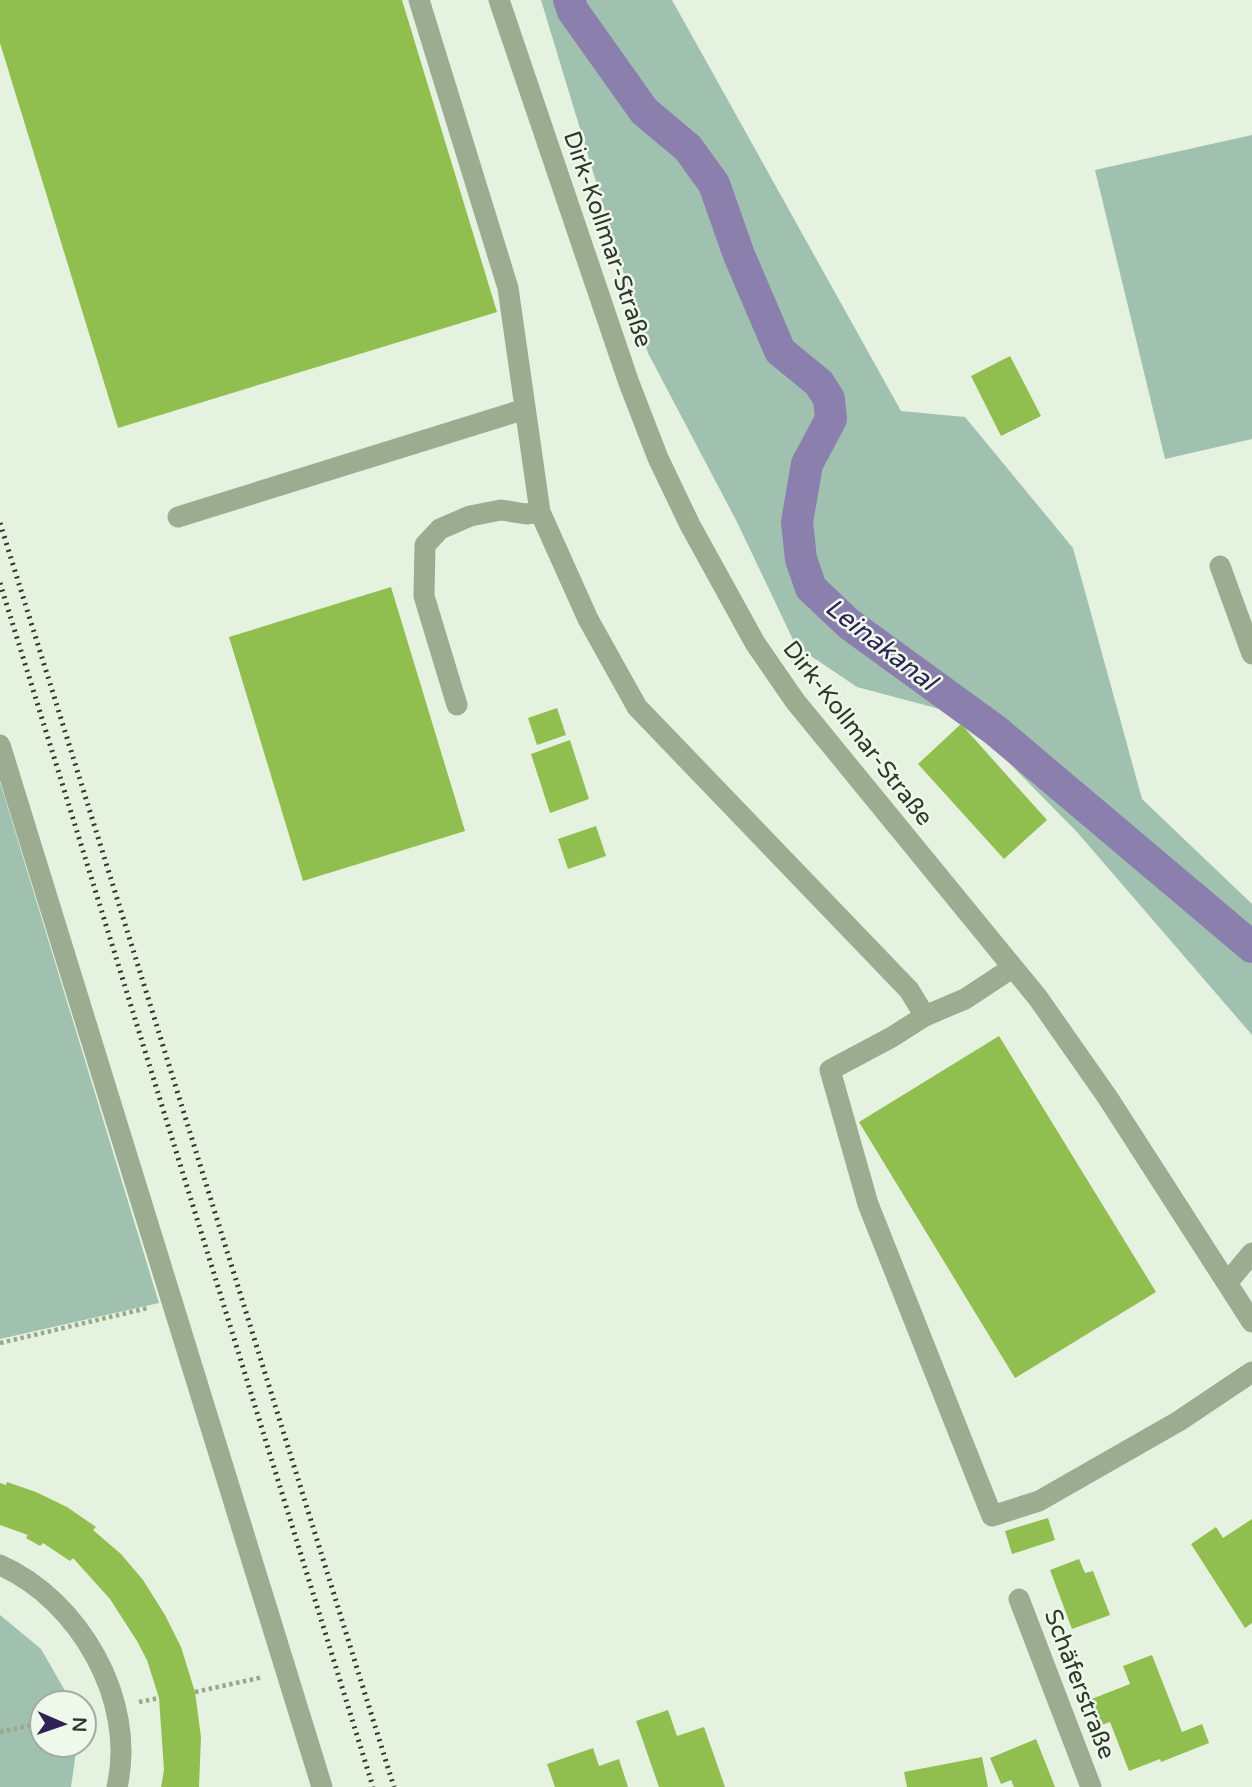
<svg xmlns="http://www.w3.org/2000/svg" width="1252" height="1787" viewBox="0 0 1252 1787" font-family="'Varela Round',sans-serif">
<rect width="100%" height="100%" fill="#e5f2df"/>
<path fill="#a0c0b0" d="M541 0H672L901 411 965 417 1073 548 1142 799 1252 904V1035L1077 832 962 715 857 687 796 646 737 522 648 353Z
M1252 135V439L1165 459 1095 170Z
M0 782 159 1303 0 1339Z
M0 1615 41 1649 68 1696 70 1703H42V1745H77L71 1787H0Z"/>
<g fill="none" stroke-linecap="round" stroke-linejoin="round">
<path stroke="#8a7fad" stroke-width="32" d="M569 0 573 11 644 111 688 148 714 184 739 255 780 351 819 383 829 399 831 419 807 464 797 522 801 559 811 588 849 624 995 730 1252 947"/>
</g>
<path fill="#90bf4f" d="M0 0H402L497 312 118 428 0 43Z
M1010 356 1041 416 1001 436 971 376Z
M391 587 465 831 303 881 229 637Z
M557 708 566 735 537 745 528 718Z
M961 724 1047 820 1004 859 918 764Z
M570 740 589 799 550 813 531 754Z
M596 826 606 856 568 869 558 839Z
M999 1036 1156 1292 1015 1378 859 1122Z
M7 1482 36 1492 67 1507 96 1527 93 1530 121 1554 143 1580 165 1615 181 1647 195 1692 201 1737 199 1787H161L164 1770 159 1698 147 1660 137 1641 110 1599 73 1558 70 1561 43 1543 40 1546 26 1538 28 1535 0 1525V1483L6 1485Z
M1048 1518 1055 1540 1012 1554 1005 1531Z
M1252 1519V1623L1245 1628 1191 1544 1216 1527 1223 1538Z
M1079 1559 1085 1573 1093 1571 1110 1615 1072 1629 1050 1570Z
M1152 1655 1182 1732 1202 1724 1209 1743 1161 1762 1160 1759 1129 1771 1110 1722 1099 1726 1089 1700 1130 1684 1123 1666Z
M668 1710 677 1736 704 1727 725 1787H659L636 1721Z
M1036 1739 1055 1787H1014L1011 1780 1001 1784 990 1758Z
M593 1748 599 1766 619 1759 628 1787H555L547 1764Z
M982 1757 988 1787H907L904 1772Z"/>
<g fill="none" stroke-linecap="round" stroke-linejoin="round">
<path stroke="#97a88b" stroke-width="4.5" stroke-dasharray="3.5 3.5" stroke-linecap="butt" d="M0 1343 148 1308
M195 1692 263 1677
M139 1702 159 1698
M0 1732 42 1723"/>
<path stroke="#9bac91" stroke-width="21" d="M419 0 508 288 540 512
M499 0 629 383 658 458 690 525 755 643 795 701 1038 998 1108 1098 1252 1322
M178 517 525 409
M1220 566 1252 654
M457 705 424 596 425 545 440 529 470 516 501 510 526 514 540 512 588 619 637 707 909 990 925 1016 965 999 1012 968
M0 745 322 1787
M925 1016 892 1037 830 1070 868 1204 992 1516 1039 1501 1179 1421 1252 1372
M1227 1283 1252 1253
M0 1565C79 1600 137 1700 117 1787
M1019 1599 1091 1787"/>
<path stroke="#31382a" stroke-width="5" stroke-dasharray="2 5" stroke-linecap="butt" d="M0 523 394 1787
M0 583 373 1787"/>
</g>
<g text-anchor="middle" stroke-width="5" stroke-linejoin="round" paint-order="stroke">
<g font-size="24" fill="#31382a" stroke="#eff9eb">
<text transform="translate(608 239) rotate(71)" y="8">Dirk-Kollmar-Straße</text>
<text transform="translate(858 733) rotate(52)" y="8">Dirk-Kollmar-Straße</text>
<text transform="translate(1080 1684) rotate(69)" y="8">Schäferstraße</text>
</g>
<g font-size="26" font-style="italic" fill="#2f2257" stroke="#eff9eb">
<text transform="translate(881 644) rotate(38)" y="9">Leinakanal</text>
</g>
</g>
<g transform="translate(63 1724) rotate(92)"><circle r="33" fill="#eff9eb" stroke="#a3ac9e" stroke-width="2"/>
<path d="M0-5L12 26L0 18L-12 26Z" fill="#2f2257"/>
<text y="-10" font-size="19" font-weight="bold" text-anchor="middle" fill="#31382a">N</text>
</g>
</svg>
